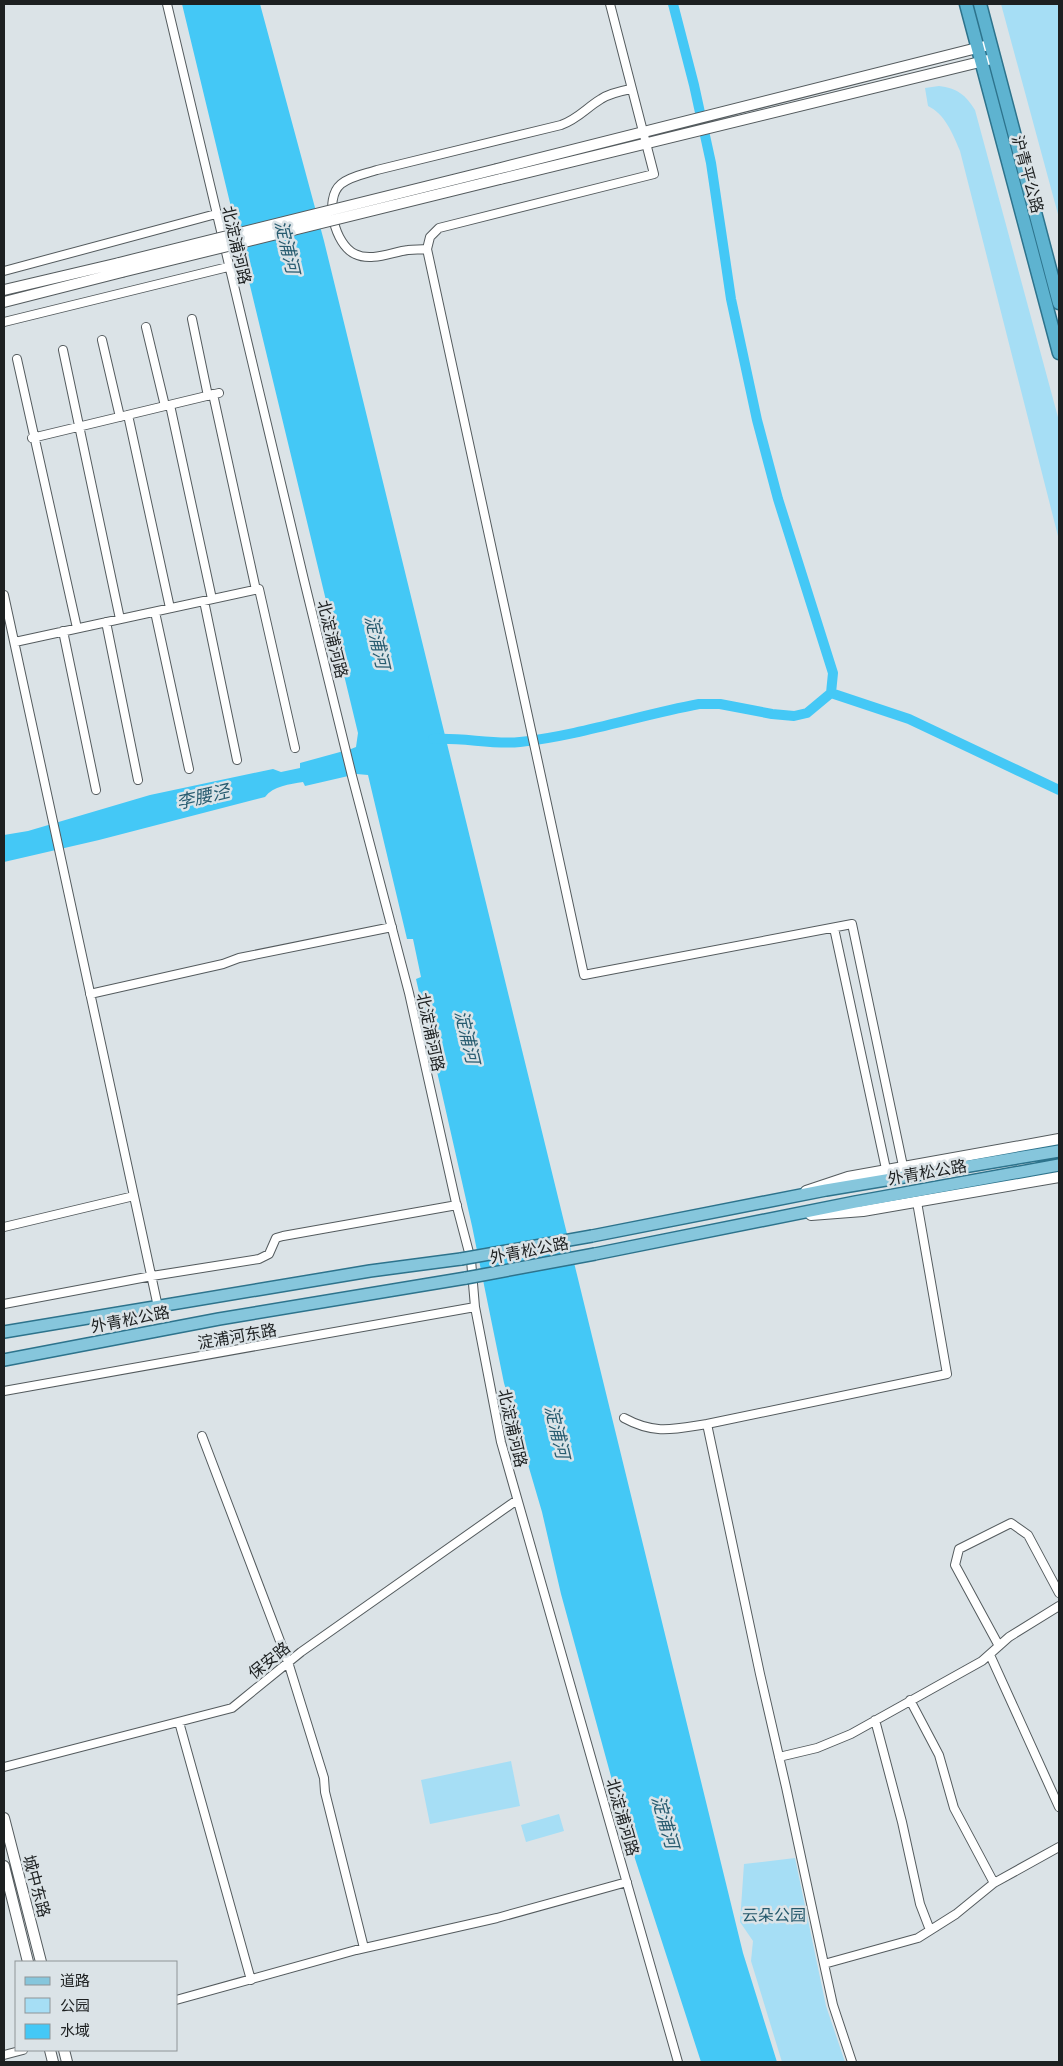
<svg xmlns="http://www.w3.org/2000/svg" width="1063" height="2066" viewBox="0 0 1063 2066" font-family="Roboto,'Noto Sans SC',sans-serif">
<rect width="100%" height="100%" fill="#dbe3e7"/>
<path fill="#a6def5" d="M1001 4H1059V218Z
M939 86C957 88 966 95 975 110L1059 421V540L960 151C953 134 945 114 928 106L925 88Z
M511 1761 520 1806 430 1824 421 1780Z
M559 1814 564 1831 526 1842 521 1825Z
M795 1858 826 2006 845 2062H782L751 1961 753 1941 740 1922 744 1864Z"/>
<path fill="#44c8f6" d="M182 4H260L324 241 743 1953 777 2062H701L626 1831 561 1594 542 1512 504 1383 472 1226 416 979 421 977 413 939H407L368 775 357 774 305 786 303 782C290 784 273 786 265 797L99 840 4 862V835L28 831 150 795 273 769 281 772 300 768V763L351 749 356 747 358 733Z"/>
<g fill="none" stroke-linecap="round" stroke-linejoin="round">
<path stroke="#44c8f6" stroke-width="10" d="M831 693 909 719 1059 790
M433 739C463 737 492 745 520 742 581 735 640 715 699 704H720L772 714 794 716 807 713 831 693 833 673 778 499 757 420 731 299 711 163 694 85 673 4"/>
<defs>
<path id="minor" d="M167 4 304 580 352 776 409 993 456 1203 471 1260 475 1307 501 1442 678 2062
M610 4 654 174 439 228 430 237 427 249 584 975 852 924 903 1166
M427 249C421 250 414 249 408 250 392 252 371 262 355 254 335 245 323 199 341 184 351 176 365 174 377 170L561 125C578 119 586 108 601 99 610 93 621 91 631 89
M4 271 216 214
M192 319 208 396
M4 322 228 267
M146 327 165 406
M102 340 120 417
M63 350 120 619
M17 359 77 628
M213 394 256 590
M170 405 212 599
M128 415 170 608
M32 438 219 393
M4 595 158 1307
M204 601 237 760
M155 612 189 769
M106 622 138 780
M63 631 96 790
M15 642 259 589 295 748
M834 928 886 1169
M90 994 223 964 239 958 392 927
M4 1227 134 1196
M4 1304 152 1276 259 1259 269 1254 276 1238 283 1236 457 1205
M4 1391 475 1307
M624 1418C655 1435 674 1429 707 1424
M202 1436 288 1662 324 1778 325 1792 364 1948
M999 1646 955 1565 959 1549 1011 1523 1028 1535 1059 1593
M990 1655 1059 1807
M910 1700 939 1755 954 1808 994 1883
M875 1720 902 1822 920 1904 930 1930
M179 1722 251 1980
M779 1757 817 1748 851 1734 982 1661 1009 1637 1059 1606
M4 1767 232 1708 301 1652 517 1500
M824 1964 918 1938 956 1914 994 1883 1059 1847
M176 2000 356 1950 497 1918 627 1882
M4 2055 23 2050
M852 2062 833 2005 824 1964 786 1787 760 1674 707 1424 947 1374 917 1202"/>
<path id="secondary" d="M497 169 985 46
M500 179 988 60
M4 290 119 263
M4 302 122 272
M806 1191 848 1177 1059 1139
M811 1215 863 1211 1059 1177
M4 1818 41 1962
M4 1866 28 1962
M50 2050 53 2062
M64 2050 67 2062"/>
<path id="primary" d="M592 1236 826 1190 1059 1151
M595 1254 855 1202 1059 1165
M4 1332 370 1271 461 1259
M4 1360 219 1319 466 1278"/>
<path id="trunk" d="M966 4 1059 353
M980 4 1059 303"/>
</defs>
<use href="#minor" stroke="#545b5e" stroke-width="10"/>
<use href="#secondary" stroke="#545b5e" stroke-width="12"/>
<use href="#primary" stroke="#2d738c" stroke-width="14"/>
<use href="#trunk" stroke="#2d738c" stroke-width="15"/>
<use href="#minor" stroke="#fff" stroke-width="8"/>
<use href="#secondary" stroke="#fff" stroke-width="10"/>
<use href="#primary" stroke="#86c6dc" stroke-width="11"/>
<use href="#trunk" stroke="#5eb3d0" stroke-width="12"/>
<defs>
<path id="secondary-bridge" d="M119 263 497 169
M122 272 500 179"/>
<path id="primary-bridge" d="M461 1259 592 1236
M466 1278 595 1254"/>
</defs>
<use href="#secondary-bridge" stroke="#545b5e" stroke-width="12" stroke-linecap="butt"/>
<use href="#primary-bridge" stroke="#2d738c" stroke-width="14" stroke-linecap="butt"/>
<use href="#secondary-bridge" stroke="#fff" stroke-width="10"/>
<use href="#primary-bridge" stroke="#86c6dc" stroke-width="11"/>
</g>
<g text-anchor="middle" stroke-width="5" stroke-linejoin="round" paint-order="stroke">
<g font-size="16" fill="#1d2021" stroke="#dbe3e7">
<text transform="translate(1028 174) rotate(75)" y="6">沪青平公路</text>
<text transform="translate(237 245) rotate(77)" y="6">北淀浦河路</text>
<text transform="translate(333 639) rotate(76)" y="6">北淀浦河路</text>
<text transform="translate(431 1032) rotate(78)" y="6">北淀浦河路</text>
<text transform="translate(927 1172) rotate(-10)" y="6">外青松公路</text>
<text transform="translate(529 1250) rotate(-11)" y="6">外青松公路</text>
<text transform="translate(130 1319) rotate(-11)" y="6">外青松公路</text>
<text transform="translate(237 1336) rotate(-10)" y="6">淀浦河东路</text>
<text transform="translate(513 1428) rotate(77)" y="6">北淀浦河路</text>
<text transform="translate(269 1660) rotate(-39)" y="6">保安路</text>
<text transform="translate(623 1817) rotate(74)" y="6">北淀浦河路</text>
<text transform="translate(37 1886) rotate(75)" y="6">城中东路</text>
</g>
<g font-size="16" fill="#25596c" stroke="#dbe3e7">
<text x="774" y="1921">云朵公园</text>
</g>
<g font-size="18" font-style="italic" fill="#275b6f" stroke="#dbe3e7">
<text transform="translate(287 247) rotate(77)" y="6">淀浦河</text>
<text transform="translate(377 642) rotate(77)" y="6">淀浦河</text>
<text transform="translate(203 797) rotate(-13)" y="6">李腰泾</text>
<text transform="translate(467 1037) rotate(77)" y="6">淀浦河</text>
<text transform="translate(557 1432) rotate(77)" y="6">淀浦河</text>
<text transform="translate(665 1822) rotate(74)" y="6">淀浦河</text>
</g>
</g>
<rect width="1063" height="2066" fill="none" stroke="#1d2021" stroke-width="10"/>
<rect x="15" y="1961" width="162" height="90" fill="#dbe3e7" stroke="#8f9598"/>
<rect x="25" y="1977" width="25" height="8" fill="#86c6dc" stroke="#8f9598"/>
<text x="60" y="1986" font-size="15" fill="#1d2021">道路</text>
<rect x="25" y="1998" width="25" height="15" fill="#a6def5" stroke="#8f9598"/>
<text x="60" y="2011" font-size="15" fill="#1d2021">公园</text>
<rect x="25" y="2024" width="25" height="15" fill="#44c8f6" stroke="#8f9598"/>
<text x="60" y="2036" font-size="15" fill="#1d2021">水域</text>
</svg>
